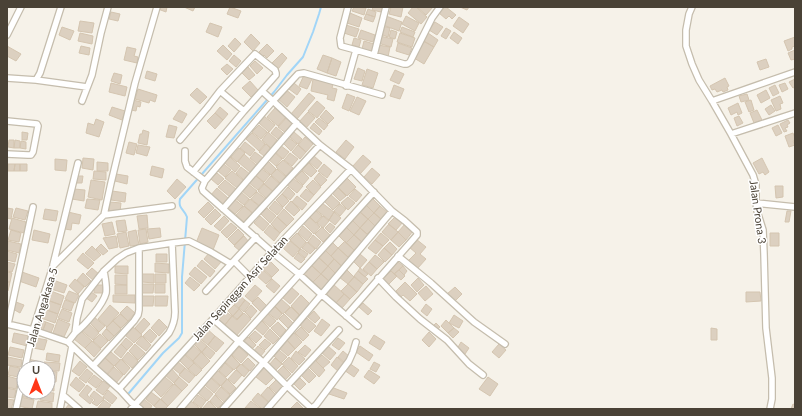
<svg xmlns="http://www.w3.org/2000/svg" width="802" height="416" viewBox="0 0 802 416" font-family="Lato,sans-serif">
<rect width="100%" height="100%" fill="#f6f2e9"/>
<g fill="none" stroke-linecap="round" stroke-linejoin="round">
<path stroke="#a1d5f7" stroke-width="2" d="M129 393 163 353 179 338 182 333V277L187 217C184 209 178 209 180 199L274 92 287 75 303 57 313 32 319 14 321 7"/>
</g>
<path fill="#dcd0c0" stroke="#d4c5b0" d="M159 7H167L166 12 158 9Z
M184 7H195L193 11Z
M230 7 241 11 238 18 227 14Z
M354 7 366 8 364 15 352 11Z
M373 7H383L381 12 372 10Z
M391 7H403L401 17 389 14Z
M413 7H416L427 17 421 24 408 13Z
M417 7H433L426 15Z
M444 7H446L456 15 452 19 449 16 446 19 439 13Z
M460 7H469L467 10Z
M368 9 376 12 375 17 366 14Z
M111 12 120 14 118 21 109 19Z
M350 13 362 18 359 27 347 23Z
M366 14 375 17 373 22 364 19Z
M386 16 402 22 399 31 383 25Z
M406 16 419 23 415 31 402 24Z
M459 17 469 24 463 33 453 26Z
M80 21 94 23 92 33 78 31Z
M435 22 443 27 437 35 429 30Z
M210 23 222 27 218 37 206 32Z
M346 25 359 29 356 37 344 33Z
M382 26 390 28 388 37 380 34Z
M62 27 74 31 70 40 59 35Z
M402 27 415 32 413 37 400 32Z
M446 28 451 31 446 39 441 36Z
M361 30 375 35 373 42 358 38Z
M391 30 397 32 395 39 389 37Z
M454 32 462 38 458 44 450 38Z
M80 33 93 36 92 44 78 41Z
M400 33 415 38 412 47 397 42Z
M428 33 438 40 434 47 423 41Z
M251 34 260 43 253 51 244 42Z
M380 36 393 39 391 47 378 43Z
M795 37V46L792 47V49L788 51 784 41Z
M235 38 241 44 234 52 228 46Z
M354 38 361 40 359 47 352 45Z
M364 41 374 44 372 52 362 49Z
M424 41 434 47 424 64 414 58Z
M398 43 412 48 409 55 396 51Z
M267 44 274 51 267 58 264 55 263 56 259 52Z
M223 45 232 54 227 60 217 51Z
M378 45 390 47 388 57 375 54Z
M7 46 21 54 16 61 7 56Z
M81 46 90 48 89 55 79 53Z
M127 47 136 49 134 56 138 57 137 63 124 60Z
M795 50V59L791 60 788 53Z
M282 53 287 58 278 69 272 63Z
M234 55 241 61 236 67 229 61Z
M323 55 332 58 327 73 317 69Z
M332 58 341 62 336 76 327 73Z
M766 59 769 67 760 70 757 62Z
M255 61 263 68 257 74 250 66Z
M227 64 233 69 227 75 221 69Z
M248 67 255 75 249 80 242 73Z
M358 68 365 71 362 81 354 79Z
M367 69 378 73 373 88 362 85Z
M395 70 404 74 399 84 390 80Z
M147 71 157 74 155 81 145 78Z
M114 73 122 75 120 84 111 81Z
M304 75 312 79 307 89 299 86Z
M725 78 729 86 727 87 728 90 723 92 722 90 717 92 715 89 712 90 710 86Z
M313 79 333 84 332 88 337 89 334 101 327 99 328 95 311 91Z
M795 79V87L793 88 789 82Z
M250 81 258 90 251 97 242 88Z
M111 83 127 87 125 96 109 92Z
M294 83 301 89 297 95 289 89Z
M785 83 788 89 782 92 779 85Z
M394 85 404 89 400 99 390 96Z
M775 85 779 93 773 96 769 88Z
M197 88 207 97 200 104 190 95Z
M138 89 157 95 155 102 150 100 149 103 135 99Z
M285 89 295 97 287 107 277 98Z
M766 90 770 98 761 103 757 95Z
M309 93 315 98 297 119 291 114Z
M347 94 355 97 349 111 342 108Z
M747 94 749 100 741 102 739 96Z
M780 96 783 103 780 104 781 109 776 111 771 100Z
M357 97 366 101 359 115 350 111Z
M133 100 141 102 140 107 137 106 136 111 131 110Z
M751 100 754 110 749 112 745 102Z
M317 101 325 108 317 118 308 111Z
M738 103 742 113 738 115 737 112 731 115 728 108Z
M771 105 775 111 769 115 765 109Z
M112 107 125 111 122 120 109 115Z
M220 107 228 114 223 120 215 113Z
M275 108 286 117 278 126 267 117Z
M179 110 187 114 182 123 173 119Z
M326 110 334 118 328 124 320 117Z
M757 110 762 120 754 123 750 113Z
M308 112 315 118 305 129 298 123Z
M215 113 223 120 215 129 207 121Z
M264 116 275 125 269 132 259 123Z
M739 116 743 123 737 126 734 118Z
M286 118 294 125 287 134 278 127Z
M319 118 328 125 324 130 315 122Z
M96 119 104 122 99 137 86 133 88 123 94 125Z
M788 120 790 123 787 125 788 127 785 128 787 131 784 132 780 124Z
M314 123 322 131 319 135 310 128Z
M169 125 177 127 174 138 166 137Z
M259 125 267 132 261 139 252 132Z
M778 125 782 133 776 136 772 128Z
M276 127 283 133 278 139 271 133Z
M143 130 149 132 147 145 138 143 140 134H142Z
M22 132 28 133 27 140H22Z
M268 132 277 140 271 148 262 140Z
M294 132 302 139 298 144 290 137Z
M252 133 265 144 259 151 246 139Z
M793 133 795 138V140L793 141 795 145 789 147 785 136Z
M288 137 297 144 291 151 283 143Z
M305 137 313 144 306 152 298 145Z
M9 140H14V148L8 147Z
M15 140 20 141V148H14Z
M346 140 354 147 345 159 336 152Z
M21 141 26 142V149L20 148Z
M129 142 137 144 134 155 126 153Z
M245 142 255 150 250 156 240 148Z
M266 144 270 148 264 156 259 152Z
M138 145 150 147 147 156 136 153Z
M280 145 289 152 283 159 275 152Z
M298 145 306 152 300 159 292 152Z
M239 148 245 153 237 162 231 157Z
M255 152 263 158 258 165 250 158Z
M274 152 282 159 276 166 268 159Z
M290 153 298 159 292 166 284 160Z
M244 154 256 165 250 172 238 162Z
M363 155 371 162 360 174 352 167Z
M314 156 322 163 317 169 309 162Z
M230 157 240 166 235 172 225 163Z
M83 158 94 159 93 170 82 168Z
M762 158 769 172 765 175 763 172 759 174 753 163Z
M55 159 67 160 66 171 55 170Z
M283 160 293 168 286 176 276 167Z
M268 161 276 169 271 175 263 168Z
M97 162 108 163V171H97Z
M309 163 317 171 311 177 302 170Z
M8 164H15L14 171H8Z
M15 164H20V171H14Z
M20 164H27V171H20Z
M224 164 231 170 225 177 218 171Z
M324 164 332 171 327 178 318 171Z
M152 166 164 169 162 178 150 175Z
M241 167 250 174 244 180 236 173Z
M261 168 270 175 264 182 255 175Z
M372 168 380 175 372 184 364 177Z
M277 169 286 177 280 183 271 175Z
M94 171 106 172V180L93 179Z
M232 171 243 180 237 188 225 178Z
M302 171 309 178 303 185 295 178Z
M217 173 224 179 218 185 211 179Z
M319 173 327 180 321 186 314 179Z
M116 174 128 176 127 184 115 181Z
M255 175 264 183 258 190 248 182Z
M77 176H83L82 183H76Z
M271 176 280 184 273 191 264 184Z
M293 178 303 186 297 193 287 185Z
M347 178 356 187 347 196 338 187Z
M177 179 186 187 175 199 167 191Z
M91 180 105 182 102 200 88 197Z
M225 180 236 189 230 197 218 187Z
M313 180 321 187 314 195 306 187Z
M247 183 257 191 250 198 241 190Z
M264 184 273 192 267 199 258 191Z
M775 186H783V197L776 198Z
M288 187 295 194 290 200 282 194Z
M337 187 346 196 340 201 331 192Z
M217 188 228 198 222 206 210 196Z
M74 189 85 190 84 201 72 199Z
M306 189 314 195 308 202 300 196Z
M355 189 362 195 356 202 349 196Z
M112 191 126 193 125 202 111 200Z
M240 191 249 199 244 205 235 198Z
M257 192 267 200 261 207 251 199Z
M282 194 289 201 283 207 276 200Z
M330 194 340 203 333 210 324 201Z
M297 196 307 204 302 210 292 202Z
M348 197 355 203 348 210 341 203Z
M372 198 380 206 374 213 366 205Z
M87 199 100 200 98 210 85 208Z
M234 199 243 206 235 214 227 207Z
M250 199 259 206 253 213 244 206Z
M275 201 283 208 277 215 269 208Z
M291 201 300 210 294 216 285 208Z
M110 202 121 203 120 212H109Z
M208 202 214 208 204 218 198 212Z
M322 203 334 212 329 220 316 210Z
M340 204 346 209 340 216 334 211Z
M366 205 374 213 368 219 360 212Z
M244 206 252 213 244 222 236 215Z
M380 206 388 213 381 219 374 213Z
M7 208 13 209 11 219 7 218Z
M16 208 28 211 25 220 13 217Z
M267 208 276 216 270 223 261 214Z
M45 209 58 211 56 221 43 219Z
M215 209 221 215 211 225 205 219Z
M284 209 294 219 287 226 277 217Z
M316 211 322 216 316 223 310 217Z
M787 211H791L789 222H785Z
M68 212 81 215 79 224 72 223 71 230 65 229Z
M334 212 341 218 335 225 329 220Z
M360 212 368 219 360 228 352 220Z
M374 213 381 219 375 226 368 219Z
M147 215 148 228 139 229 137 216Z
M224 216 229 221 220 231 214 226Z
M260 216 269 224 263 231 254 223Z
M323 216 329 221 323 228 317 223Z
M396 216 403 222 396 230 388 224Z
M277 217 287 226 280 233 271 224Z
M309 217 320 227 314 234 303 223Z
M12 218 26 222 24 233 9 229Z
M368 219 375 226 367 234 360 228Z
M125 220 127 231 118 232 116 221Z
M352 220 360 228 354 235 346 227Z
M112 222 115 234 105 236 102 224Z
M231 223 237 228 227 238 221 232Z
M330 223 335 227 330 233 325 228Z
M389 224 398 232 391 240 382 232Z
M405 224 413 231 406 240 398 232Z
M270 225 280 233 274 241 264 232Z
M303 226 312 234 307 241 298 233Z
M322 227 330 235 323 242 315 234Z
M346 227 354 235 346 243 338 235Z
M160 228 161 237 149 239 147 229Z
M202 228 219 235 213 250 196 243Z
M360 228 368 235 362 242 354 235Z
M146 229 148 242 140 244 138 230Z
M238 229 244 235 234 245 228 239Z
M11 230 21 233 19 242 8 240Z
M34 230 50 234 48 243 32 240Z
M136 230 139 245 130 246 128 232Z
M126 232 129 246 120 248 117 234Z
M398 232 406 240 399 247 391 240Z
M297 233 306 242 300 249 290 240Z
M381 233 389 240 383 246 375 240Z
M770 233H779V246H770Z
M313 235 321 242 316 249 308 242Z
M354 235 362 242 354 250 346 243Z
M116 236 118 247 109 249 103 238Z
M244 236 249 242 240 251 234 246Z
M416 239 426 247 420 254 426 259 417 269 408 261 416 253 409 247Z
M375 240 383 246 376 254 368 248Z
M8 241 21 244 19 253 7 250Z
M290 241 300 249 293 257 283 248Z
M345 241 354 250 348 257 338 248Z
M307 242 315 249 310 254 302 248Z
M332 242 338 248 331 256 325 250Z
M390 242 397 249 392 255 384 248Z
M101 244 108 251 103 255 96 249Z
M92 246 101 255 94 261 85 253Z
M338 248 349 258 342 266 331 256Z
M384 248 392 255 385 262 378 255Z
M301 249 308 254 305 258 298 252Z
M325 250 334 259 328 266 318 257Z
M7 251 17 254 15 262 7 260Z
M83 253 94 263 88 269 77 260Z
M209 253 221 262 215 269 204 259Z
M298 253 305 259 301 263 294 258Z
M156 254H167V262H156Z
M360 254 367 260 360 268 353 261Z
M375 255 384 262 377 269 369 262Z
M318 257 328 266 321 274 311 265Z
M334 259 342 267 336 274 328 266Z
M202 260 215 271 210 277 197 266Z
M269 260 279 270 272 277 262 268Z
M397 261 403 266 394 274 389 269Z
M7 262 15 264 12 272 7 271Z
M369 262 377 269 371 276 363 269Z
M155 263 169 264V273L155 272Z
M311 265 321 274 313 282 303 273Z
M115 266H128V274L115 273Z
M328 266 336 274 329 281 321 274Z
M403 266 407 271 404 275 399 270Z
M195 267 207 277 201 284 189 274Z
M92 268 100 275 94 281 86 274Z
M360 268 368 274 365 277 358 271Z
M346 269 354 277 348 284 339 277Z
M263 270 272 278 266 284 257 276Z
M399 270 405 276 401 280 394 274Z
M358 271 368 279 363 284 354 276Z
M391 271 397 276 388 285 382 280Z
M7 272 12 273 10 282H7Z
M22 272 39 278 36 287 19 281Z
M83 273 91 281 85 287 77 280Z
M142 274H154V283L142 282Z
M155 274H166V283H155Z
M321 274 329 281 321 290 313 282Z
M115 275H127V285L115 284Z
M190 277 200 285 194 291 185 283Z
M354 277 363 284 357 292 348 284Z
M418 278 424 285 417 292 411 285Z
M75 279 84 287 78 294 69 286Z
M272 279 280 286 274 293 266 286Z
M53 280 67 285 64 293 51 289Z
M7 282H10L8 291H7Z
M405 282 417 294 410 301 403 295 401 297 396 291Z
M141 284H154L153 293H141Z
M155 284H165V293H155Z
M333 284 344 294 336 303 325 293Z
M348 284 357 292 350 299 341 291Z
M94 285H103V293H94Z
M115 285H127V294H115Z
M255 285 262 291 252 302 245 296Z
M426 286 433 294 425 301 418 293Z
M291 287 299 294 290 304 282 297Z
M455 287 462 294 455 301 447 294Z
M51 291 64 296 61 305 47 300Z
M69 291 79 295 75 303 65 299Z
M91 292 97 296 92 302 86 298Z
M746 292H760L761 301 746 302Z
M344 294 350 299 342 308 336 303Z
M113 295H135V303L113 302Z
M301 295 310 304 300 315 291 306Z
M141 296H154L153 306H141Z
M155 296H168L167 306H155Z
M240 296 245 300 239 308 234 304Z
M258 297 267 306 261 312 252 303Z
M280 298 290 307 283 314 274 305Z
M47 300 61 305 58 314 44 309Z
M65 300 74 303 71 311 62 308Z
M245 300 250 304 244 312 239 308Z
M16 302 24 305 20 313 13 309Z
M363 303 372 311 368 315 359 307Z
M426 304 432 309 427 316 421 311Z
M110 305 119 313 107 327 98 319Z
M234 305 239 309 233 316 228 311Z
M251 305 257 311 251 318 245 312Z
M127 306 135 313 128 321 120 313Z
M274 306 282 314 277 320 268 313Z
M291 307 299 315 294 321 285 313Z
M44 309 58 314 55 323 41 318Z
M62 309 72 313 69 322 58 318Z
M239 309 243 313 237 319 233 316Z
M314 311 320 318 315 323 308 317Z
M226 312 232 316 224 326 218 321Z
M244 313 251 319 236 336 224 326 232 316 237 320Z
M267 313 276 321 270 327 262 320Z
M120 314 128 321 121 328 113 321Z
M284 314 293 323 288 328 279 319Z
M454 315 463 321 459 328 449 323Z
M94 317 105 326 99 332 89 322Z
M144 318 150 324 141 334 135 328Z
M307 318 316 326 309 333 300 325Z
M38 319 46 322 43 330 35 328Z
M58 319 70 324 64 337 53 333Z
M159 319 167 327 159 336 151 328Z
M322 319 330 325 321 336 314 331Z
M446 320 454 328 448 333 441 326Z
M113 321 121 329 114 336 106 328Z
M262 321 269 328 263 335 255 328Z
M46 322 54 325 51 333 43 330Z
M278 322 286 330 280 337 271 328Z
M88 323 99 333 93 340 81 330Z
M436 323 440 327 438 329 434 325Z
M133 327 142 335 134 343 125 335Z
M301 327 309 335 303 341 295 333Z
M206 328 215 336 208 345 198 337Z
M454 328 459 332 453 338 448 333Z
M711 328 717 329V340H711Z
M106 329 114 336 109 341 102 334Z
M150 329 157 336 151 343 143 336Z
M270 329 279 338 273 344 264 336Z
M81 331 92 341 85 348 74 339Z
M255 331 262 337 256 343 249 337Z
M429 332 436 339 429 347 422 340Z
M14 333 29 336 27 346 12 342Z
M294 333 302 342 295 349 287 340Z
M100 334 108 341 101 348 93 341Z
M374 335 385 342 380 350 369 343Z
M142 336 151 345 146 351 136 343Z
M215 336 224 343 216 352 208 345Z
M248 337 256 345 251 350 243 343Z
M36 338 47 340 44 350 33 348Z
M126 338 133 344 127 350 121 344Z
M338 338 345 343 339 350 332 345Z
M199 339 207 346 202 352 194 344Z
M265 339 271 344 265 350 259 345Z
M287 340 295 349 288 356 279 348Z
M92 341 101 349 94 357 85 348Z
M461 342 469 348 465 354 457 349Z
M121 344 127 350 121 358 114 352Z
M135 344 145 353 138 360 129 351Z
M192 344 201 352 193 361 184 353Z
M499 344 506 350 499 358 492 352Z
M305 345 311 350 305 357 298 352Z
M207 346 215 353 210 359 202 352Z
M258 346 265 351 260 357 253 352Z
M328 346 336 353 330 360 322 353Z
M360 346 373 355 369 361 356 352Z
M10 347 24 350 22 358 8 355Z
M239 347 248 355 241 363 232 355Z
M279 350 287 357 281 363 274 356Z
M296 351 305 359 299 365 291 358Z
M343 351 350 357 345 363 338 357Z
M111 352 120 360 114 366 105 358Z
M128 352 138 361 132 368 122 359Z
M201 352 210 361 202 369 193 361Z
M47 353 60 355 59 362 46 360Z
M184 354 194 363 188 369 179 360Z
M231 355 240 364 234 370 225 362Z
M322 355 330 362 323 368 316 361Z
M8 357 22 360 21 367 7 365Z
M289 357 298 366 292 373 282 364Z
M337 357 345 364 339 372 331 365Z
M105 358 114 366 106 375 97 366Z
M248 358 255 365 250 371 242 364Z
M275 358 282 364 276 370 269 365Z
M28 359 41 362 39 368 26 365Z
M121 359 130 368 124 375 115 366Z
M314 359 325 370 319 377 308 366Z
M176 360 185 368 180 374 170 366Z
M80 361 87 367 79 376 72 371Z
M44 362 60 363 59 371H48V368H44Z
M374 362 380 365 376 372 370 369Z
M194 363 202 370 196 376 188 369Z
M225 363 233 370 226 377 219 371Z
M349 363 359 370 354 377 344 370Z
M241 364 249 371 244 377 236 369Z
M10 366 20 368 18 377 8 375Z
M283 366 291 374 284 381 276 373Z
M114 367 123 375 116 383 107 375Z
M170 367 179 377 174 383 164 374Z
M185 368 195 376 189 383 179 375Z
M264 368 274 377 266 385 256 377Z
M308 368 316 376 309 383 301 375Z
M87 369 93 374 86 383 79 378Z
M217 370 227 379 221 386 211 377Z
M236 370 242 375 234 384 228 379Z
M369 370 380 377 374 384 364 377Z
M48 371 57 372 56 382H48Z
M94 375 102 381 96 388 88 382Z
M7 376 18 379 16 389 7 387Z
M164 376 173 384 161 397 152 388Z
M76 377 85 385 79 392 70 385Z
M179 377 188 385 182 391 174 383Z
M488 377 498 384 490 396 479 389Z
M211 378 220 386 214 393 205 385Z
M300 378 306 384 300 390 294 384Z
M227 379 236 388 230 394 221 386Z
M276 380 284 387 277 394 269 387Z
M103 381 110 386 103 395 96 390Z
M48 382 54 383V391L48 390Z
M174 384 182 391 168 406 161 399Z
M87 385 92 389 87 395 93 400 90 404 79 395Z
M204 386 213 394 207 401 198 393Z
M22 387H24V392H36L34 399 20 396Z
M221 387 230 395 224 402 215 394Z
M268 387 276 395 270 403 261 395Z
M331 387 347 393 344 399 329 394Z
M7 388 16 390 14 398 7 397Z
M108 390 117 398 112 404 103 397Z
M94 391 104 399 97 406 92 403 95 400 90 396Z
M41 392 54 393 53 402 40 400Z
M151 392 160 399 154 406 146 399Z
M258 393 269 403 264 409H262L252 400Z
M198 395 206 401 201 408 193 402Z
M215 395 223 403 218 408 210 401Z
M20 397 34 400 32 409 18 406Z
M143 398 152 406 150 409H145L138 403Z
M7 399 14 400 11 409 7 408Z
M160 399 168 406 165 409H158L154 406Z
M104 400 111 405 108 409H97Z
M38 401 52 403V409H36Z
M191 401 199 408V409H185L184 408Z
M209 401 217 409H202Z
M251 401 261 409 245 408Z
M297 402 304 409H290Z
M70 403 77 409H65Z
M793 404 795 405V409H791Z"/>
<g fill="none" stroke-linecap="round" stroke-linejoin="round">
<defs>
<path id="minor" d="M692 7 689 14 686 30V46L692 64 699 80 712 101 731 134 753 175 756 185V203L757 211 763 230 764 254 766 328 772 378V399L770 409
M7 35 21 7
M356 50 404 64H407L410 62 432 18 440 7
M255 54 275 70 276 73V75L244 111 220 91Z
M374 55 386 7
M7 78 36 80 40 73 61 7
M36 80 87 87
M346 86 356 50 341 46 340 38 348 7
M262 91 273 101 298 74 304 73 382 95
M82 101 92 75 101 33 108 7
M712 101 795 72
M7 121 37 124 38 126 33 152 31 155H28L7 154
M731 134 795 113
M180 140 207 108 220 91
M185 151V161L187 167 205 181
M193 172 244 111
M756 203 795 207
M223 209 297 123
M104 215 111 183 135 83 157 7
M244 227 320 145
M398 256 431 283 474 322 505 344
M234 261 250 277
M53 265 78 163
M378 278 396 297 420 319 447 340 469 364 483 375
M206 291 256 237
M346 316 417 235V232L405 221 392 211 351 169 320 145 273 101 205 181 202 188 203 191 272 252 299 274 322 295 358 326
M213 319 264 363 287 386 267 409
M7 324 33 330 68 342 93 366 120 390 131 402 140 409
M8 324 33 207
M339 330 287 386 310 407 312 408 316 405 349 361 353 352 356 342
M75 333C85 325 103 305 106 293 107 286 105 278 104 271
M68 342 75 333 77 318 82 299 104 271 117 259 126 253 139 248 172 243 189 241 211 252 231 264
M93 366 134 321 138 315 139 310V248
M25 368 33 330 53 266 104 215 172 206
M119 389 169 333C173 326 175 321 175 312L172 243
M63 395 79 409
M16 409 24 373
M60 409 72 346
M131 409 213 319 272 252 351 169
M180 409 238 342 374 192
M223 409C281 344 336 277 392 211"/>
</defs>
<use href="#minor" stroke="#c5bdad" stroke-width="8"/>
<use href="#minor" stroke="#fff" stroke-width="5.5"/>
</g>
<g text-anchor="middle" stroke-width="3" stroke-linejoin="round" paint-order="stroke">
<g font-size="11" fill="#4a4236" stroke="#fff">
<text transform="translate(758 212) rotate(82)" y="4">Jalan Prona 3</text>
<text transform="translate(240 288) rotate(-48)" y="4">Jalan Sepinggan Asri Selatan</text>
<text transform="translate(42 307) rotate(-73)" y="4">Jalan Angakasa 5</text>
</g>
</g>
<rect width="802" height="416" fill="none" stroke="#4a4236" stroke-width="16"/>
<g transform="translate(36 380)"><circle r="19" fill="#ffffff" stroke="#b7b3af"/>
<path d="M0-3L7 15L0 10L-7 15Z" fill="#ff3617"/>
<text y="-6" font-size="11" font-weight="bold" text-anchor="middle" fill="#4a4236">U</text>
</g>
</svg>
